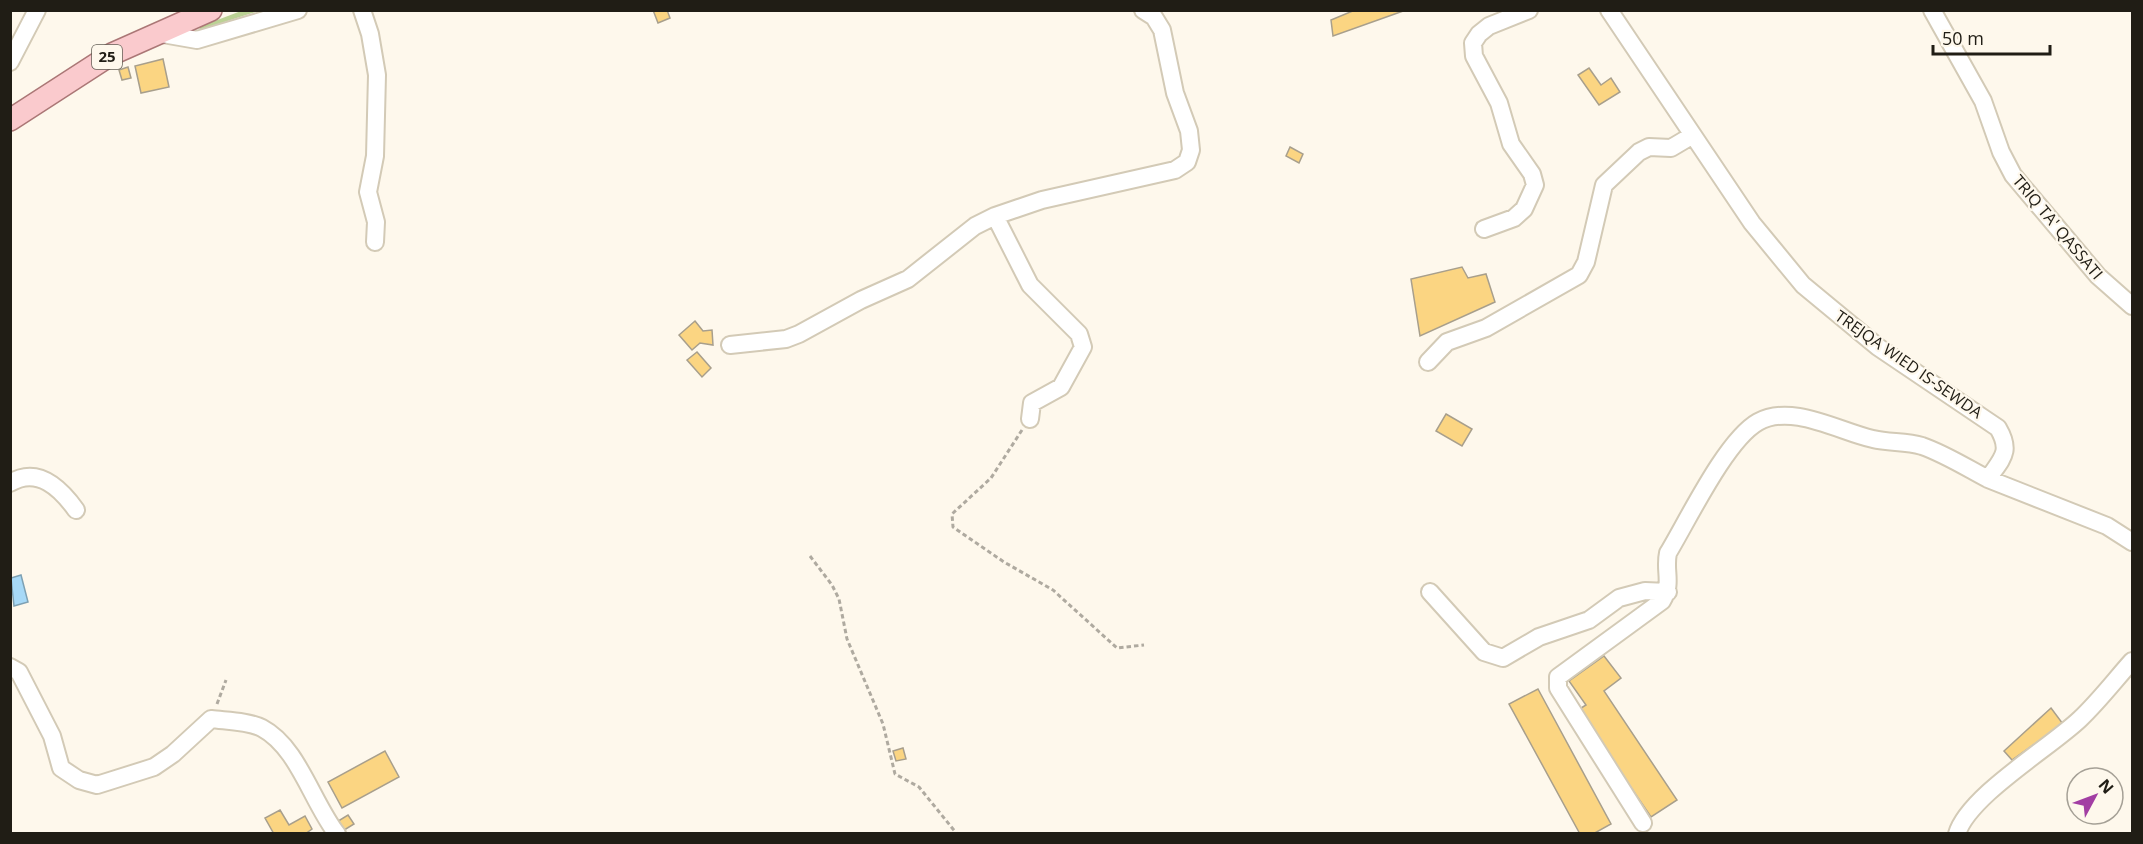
<svg xmlns="http://www.w3.org/2000/svg" width="2143" height="844" viewBox="0 0 2143 844" font-family="'Open Sans',sans-serif">
<rect width="100%" height="100%" fill="#fef8ec"/>
<path fill="#bbd294" d="M241 11H258L200 30 199 27Z"/>
<path fill="#a7d9f7" stroke="#7ea1b3" stroke-width="1.5" d="M21 575 28 602 14 606 11 578Z"/>
<path fill="#fbd582" stroke="#a89f8c" stroke-width="1.5" d="M653 10H667L670 18 658 23Z
M1355 10H1406L1333 36 1331 20Z
M163 59 169 87 141 93 135 66Z
M128 67 131 78 122 80 119 70Z
M1589 68 1601 85 1611 78 1620 92 1599 105 1578 75Z
M1290 147 1303 154 1299 163 1286 156Z
M1462 267 1468 278 1486 274 1495 302 1420 336 1411 279Z
M695 321 703 331 712 330 713 345 700 343 692 350 679 335Z
M697 352 711 368 702 377 687 360Z
M1446 414 1472 429 1462 446 1436 431Z
M1604 656 1621 678 1604 691 1677 800 1651 817 1578 710 1586 705 1569 681Z
M1538 689 1611 824 1593 834H1580L1509 704Z
M2051 708 2063 724 2012 760 2004 751Z
M903 748 906 759 896 761 893 751Z
M385 751 399 777 342 808 328 782Z
M280 810 289 825 305 816 312 829 305 834H274L265 818Z
M348 815 354 824 341 832 335 823Z"/>
<g fill="none" stroke-linecap="round" stroke-linejoin="round">
<defs>
<path id="minor" d="M362 10 370 34 377 75 375 156 368 192 376 222 375 242
M1609 10 1752 223 1803 285 1878 347 1998 428C2012 452 2002 458 1988 479L2107 526 2132 542
M1932 10 1983 101 2001 152 2013 175 2098 276 2132 306
M157 33 197 40 298 10
M10 62 37 10
M1484 229 1514 218 1524 209 1535 185 1532 174 1511 144 1499 103 1474 56 1473 43 1479 34 1489 26 1529 10
M730 345 786 339 799 334 861 300 908 279 975 226 995 216
M1428 362 1447 342 1486 328 1579 275 1586 262 1604 185 1639 152 1649 147 1671 148 1693 135
M1030 419 1032 403 1061 387 1083 347 1079 334 1030 285 995 216 1042 200 1175 170 1187 162 1191 150 1189 131 1175 93 1162 30 1154 17 1143 10
M10 483C38 466 61 489 76 510
M1430 592 1484 652 1503 658 1539 637 1589 620 1619 598 1645 591 1668 592
M10 667 19 672 52 736 61 768 79 780 97 785 154 767 173 754 211 719C227 721 248 721 262 728 298 747 312 802 337 834
M1643 823 1558 688V677L1662 601C1673 583 1664 571 1668 553 1688 520 1726 440 1758 422 1792 403 1840 432 1873 439 1889 443 1906 441 1922 446 1945 454 1967 468 1988 479
M1957 834C1968 796 2051 747 2080 719 2099 701 2115 680 2132 661"/>
<path id="major" d="M10 120 112 54 211 10"/>
</defs>
<use href="#minor" stroke="#d3cab6" stroke-width="20"/>
<use href="#major" stroke="#ab7776" stroke-width="24"/>
<path stroke="#afaaa0" stroke-width="3" stroke-dasharray="4.5 3" stroke-linecap="butt" d="M1022 430 991 478 952 514 953 527 1004 562 1053 590 1117 648 1144 645
M810 556 832 585 839 599 847 639 883 724 895 774 919 787 957 834
M217 704 226 680"/>
<use href="#minor" stroke="#fff" stroke-width="16"/>
<use href="#major" stroke="#facacd" stroke-width="21"/>
</g>
<g text-anchor="middle" stroke-width="4.5" stroke-linejoin="round" paint-order="stroke">
<rect fill="#fef8ec" stroke="#635f56" stroke-width="1.5" x="92" y="45" width="30" height="24" rx="4.5"/>
<g font-size="15" font-weight="bold" fill="#201d15">
<text x="107" y="62">25</text>
</g>
<g font-size="16" fill="#201d15" stroke="#fef8ec">
<text transform="translate(2058 227) rotate(50)" y="6">TRIQ TA' QASSATI</text>
<text transform="translate(1909 364) rotate(35)" y="6">TREJQA WIED IS-SEWDA</text>
</g>
</g>
<rect width="2143" height="844" fill="none" stroke="#201d15" stroke-width="24"/>
<g transform="translate(2095 796) rotate(49)"><circle r="28" fill="#fef8ec" stroke="#a5a096" stroke-width="1.5"/>
<path d="M0-4.5L10 22L0 15L-10 22Z" fill="#a23ea3"/>
<text y="-9" font-size="16" font-weight="bold" text-anchor="middle" fill="#201d15">N</text>
</g>
<path d="M1933 45v9h117v-9" fill="none" stroke="#201d15" stroke-width="3"/>
<text x="1942" y="45" font-size="18" fill="#201d15" stroke="#fef8ec" stroke-width="4.5" paint-order="stroke">50 m</text>
</svg>
